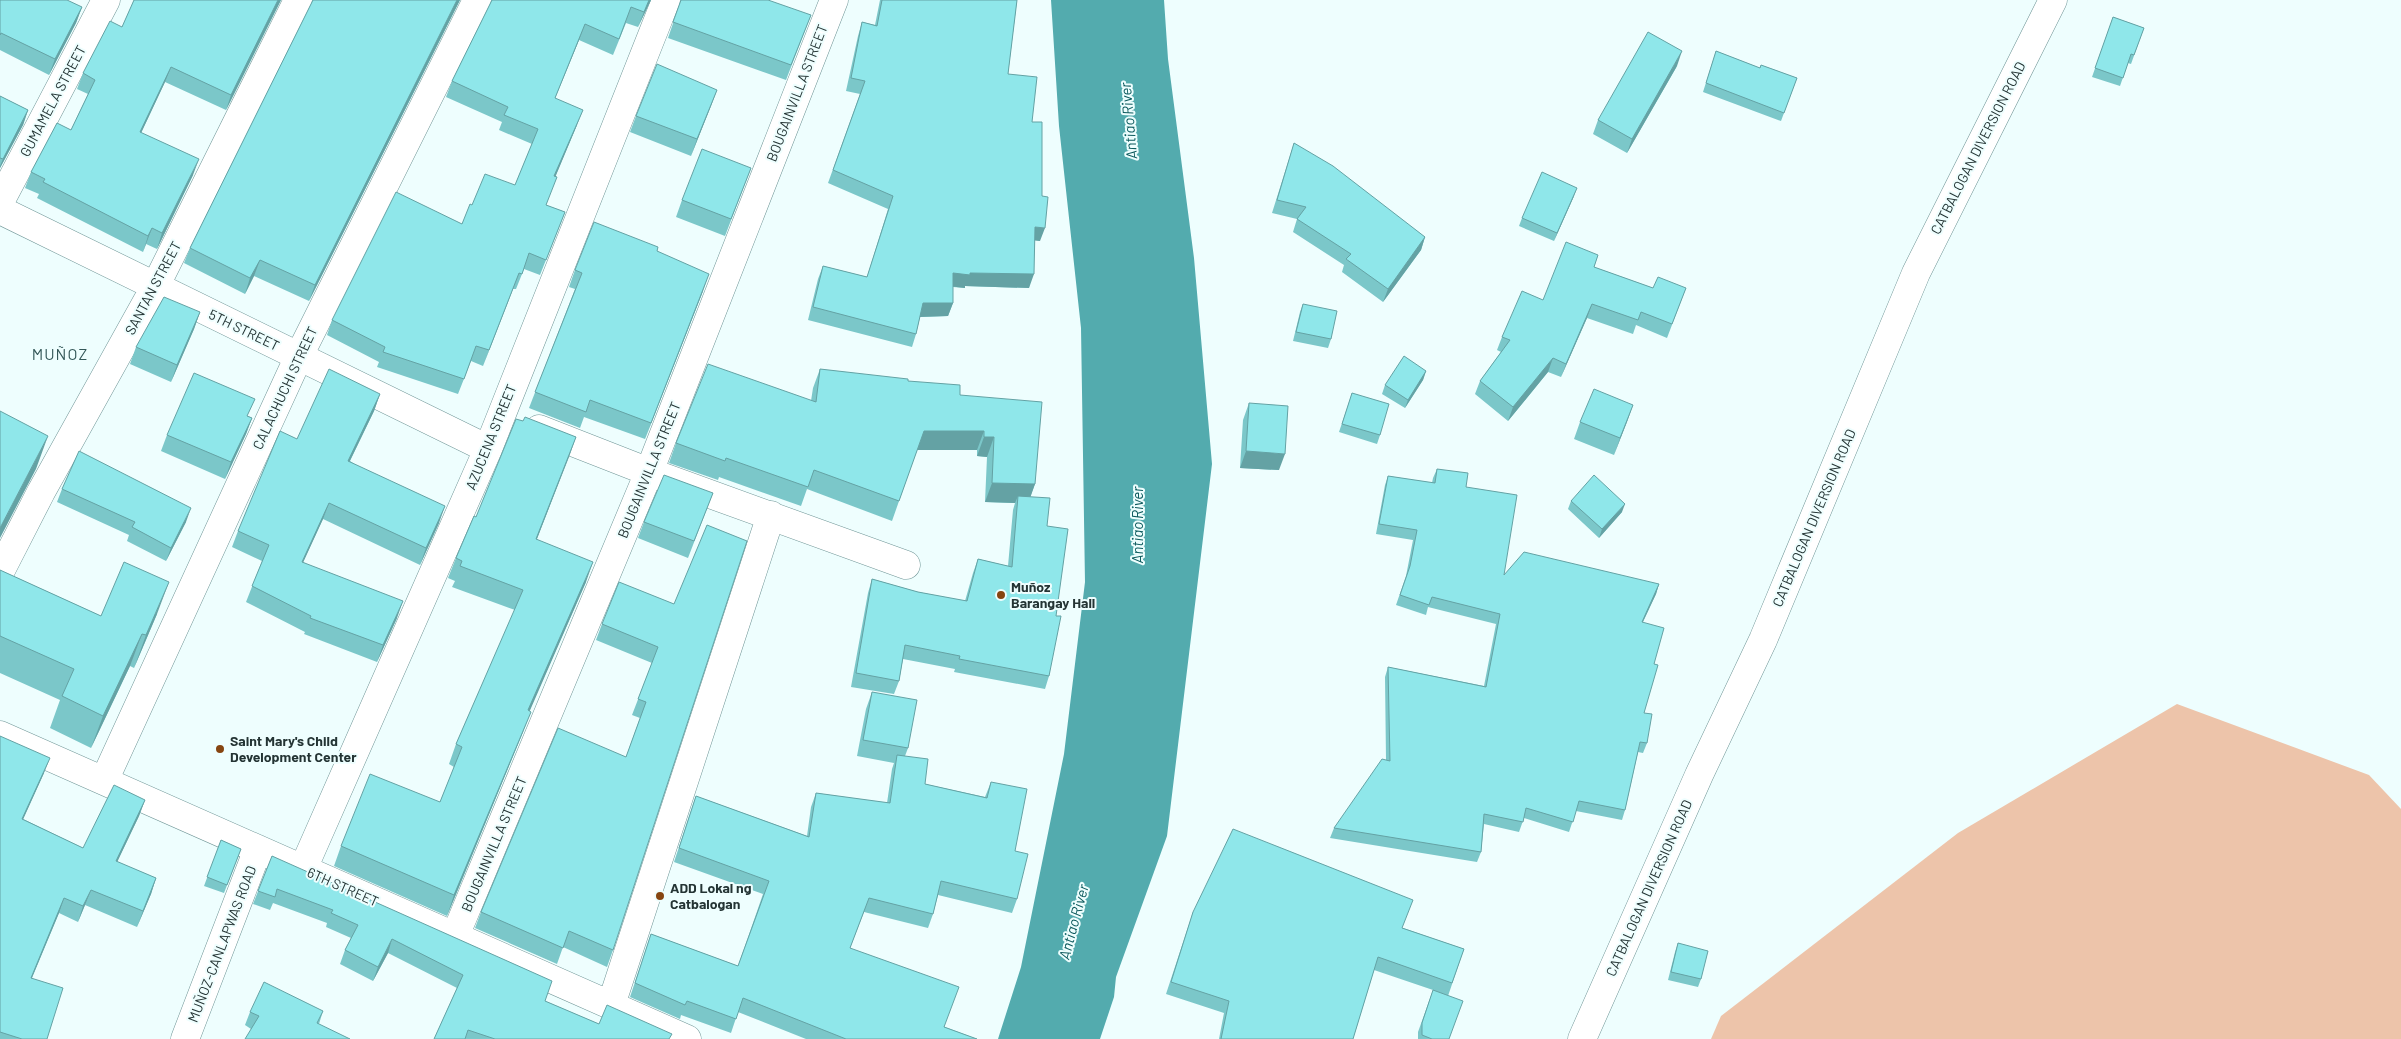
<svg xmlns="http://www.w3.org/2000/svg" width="2401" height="1039" viewBox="0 0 2401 1039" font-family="Barlow,sans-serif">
<rect width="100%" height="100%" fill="#eefefe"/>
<path fill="#edc4aa" d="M2177 704 2369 775 2401 809V1039H1711L1721 1016 1958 833Z"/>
<path fill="#53abae" d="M1051 0H1164L1168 59 1194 258 1212 464 1167 836 1116 977 1114 997 1100 1039H998L1021 967 1064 754 1085 582 1081 328 1059 126Z"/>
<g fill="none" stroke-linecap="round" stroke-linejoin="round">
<defs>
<path id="minor" d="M0 202 106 0
M0 210 488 449
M539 429 649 472 906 565
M0 572 41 492 155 287 298 0
M0 735 687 1039
M104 781 299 356 477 0
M303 869 488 449 666 0
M455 936 649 472 834 0
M611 1005 771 515
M185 1039 258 849"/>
<path id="trunk" d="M1582 1039 1699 775 1763 640 1916 273 2053 0"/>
</defs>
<use href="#minor" stroke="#709697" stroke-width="29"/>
<use href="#trunk" stroke="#709697" stroke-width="29"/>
<use href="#minor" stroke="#fff" stroke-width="28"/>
<use href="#trunk" stroke="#fff" stroke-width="28"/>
</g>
<path fill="#7bc7c9" d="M0 0 82 7 76 23 49 75 0 50Z
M134 0H281L226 110 165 82 141 133 193 175 157 249 146 244 143 252 37 198 39 194 25 188 31 172 71 130 88 94 77 89 83 73 122 27Z
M313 0H460L309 301 254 276 245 294 184 263 190 248Z
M492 0H651L638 27 626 23 613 55 579 40 555 98 577 125 555 177 546 205 565 212 540 275 524 269 516 289H513L483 366 471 361 458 394 377 367 379 362 327 335 332 320 462 224 472 205 515 185 532 144 499 130 502 122 446 97 452 81Z
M681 0 811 15 786 80 668 38Z
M880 0H1017L1008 74 1032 122 1040 241 1035 240 1029 288 965 286V288L953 287V303L948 316 920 317 916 334 912 347 808 320 818 279 823 266 867 277 888 209 828 183 860 94 846 91 858 36 862 22 875 25Z
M2113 17 2144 28 2131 64 2128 63 2120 86 2092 77Z
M1716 51 1760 68 1761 65 1797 78 1781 121 1703 92Z
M1677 66 1627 153 1593 134 1598 120Z
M717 90 691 156 630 132 636 116Z
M0 96 28 110 23 125 0 168Z
M1294 143 1425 237 1421 250 1383 302 1342 272 1344 265 1293 232 1297 219 1272 213Z
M751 168 725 236 676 217 682 200Z
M1574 196 1554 241 1519 226 1522 218Z
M657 251 703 291 645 439 584 417 580 428 529 408 575 289 569 287 575 270Z
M1598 255 1594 267 1653 288H1686L1667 338 1636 325 1633 334 1587 318 1561 377 1548 372 1508 421 1475 394 1480 381 1501 352 1497 350 1502 337 1543 300Z
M1303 304 1331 339 1328 348 1293 341 1300 312Z
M200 312 194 329 171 382 130 364 136 347Z
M820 369 908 381 960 395 1035 484 1030 497 1047 526 1056 616 1049 676 1045 689 954 672 955 669 903 659 899 681 894 694 851 687 868 593 872 579 918 592 965 601 973 573 978 559 1008 566 1013 510 1015 503 985 502 987 457 977 456V450H917L892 521 807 489 801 506 719 477 718 480 669 463 676 443 811 401 813 388Z
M1426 371 1423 380 1405 408 1382 394 1385 385Z
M1352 393 1380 435 1377 444 1339 432Z
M380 394 374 411 350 461 439 523 420 565 323 519 303 562 397 618 377 662 304 634 305 632 246 602 262 561 232 547 238 531 297 439Z
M1249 403 1279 470 1240 468 1243 420Z
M1633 405 1614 455 1574 439 1580 422Z
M248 416 252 418 246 434 225 479 161 451 167 435Z
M523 421 576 437 537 539 586 582 529 711 523 732 447 916 334 866 341 846 440 802 454 767 449 764 456 744 515 610 452 587 455 581 448 578 456 558Z
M1437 469 1466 487 1504 575 1659 584 1656 594 1643 622 1654 664 1644 713 1647 743 1643 753 1638 752 1625 810 1622 820 1576 811 1569 832 1524 818 1519 832 1484 824 1481 852 1477 862 1330 838 1334 828 1386 760 1385 677 1388 667 1484 686 1496 624 1428 607 1426 615 1396 605 1406 576 1413 540 1376 534 1385 485 1388 476 1432 483 1433 478Z
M62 489 186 522 166 561 127 541 129 535 57 502Z
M713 493 688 558 638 538 644 522Z
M1571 501 1622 512 1599 538 1568 509Z
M0 570 101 616 157 614 134 668 130 666 91 748 50 728 60 700 0 673Z
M674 604 613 950 607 967 563 947 557 964 475 928 481 912 626 757 640 718 632 715 652 663 596 640 602 624Z
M872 692 908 748 905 756 925 784 985 797 991 782 1015 851 1017 899 1012 913 938 895 933 914 928 928 864 912 850 948 945 1027 977 1039H806L738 1012 731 1033 681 1015 680 1019 630 997 651 934 738 966 763 894 674 862 696 796 807 836 811 807 816 793 887 803 892 769 894 763 857 756 866 709Z
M0 736 44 773 23 819 83 848 145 800 139 816 117 862 156 878 151 894 137 927 85 905 78 922 59 913 32 978 47 1039H0Z
M221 840 241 849 224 893 204 886Z
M272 856 545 1001 599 1024 670 1039H434L457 988 388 953 373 981 340 964 345 950 351 938 326 927 327 923 273 903 270 910 253 904Z
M1193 912 1403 928 1464 949 1448 996 1449 1039H1418V1032L1433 990 1374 970 1353 1039H1219L1224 1013 1166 994Z
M1678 943 1701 979 1698 987 1668 980 1675 952Z
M323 1011 319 1024 251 1029 245 1025 250 1012Z"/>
<path fill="#64a2a4" d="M278 0H281L226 110 231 95Z
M457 0H460L309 301 315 285Z
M649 0H651L638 27 644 12Z
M82 7 76 23 49 75 55 59Z
M585 24 579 40 549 113 555 98Z
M1682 51 1677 66 1627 153 1632 139Z
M171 67 165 82 134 148 140 132Z
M717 90 711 106 691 156 697 139Z
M28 110 23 125 0 168V166L3 159Z
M583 110 577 125 549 192 554 176Z
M199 159 193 175 157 249 162 233Z
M1577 188 1574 196 1554 241 1557 233Z
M1035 227 1045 228 1040 241 1030 240Z
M152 228 143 252 148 236Z
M1425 237 1421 250 1383 302 1388 289Z
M260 260 254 276 245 294 250 278Z
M519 273 513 289 483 366 489 350Z
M953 273H970L1034 274 1029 288 965 286V288L948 286Z
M709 274 703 291 645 439 651 423Z
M923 303H953L948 316 918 317Z
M1592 304 1587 318 1561 377 1566 364Z
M200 312 194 329 171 382 177 365Z
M1553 358 1548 372 1508 421 1513 407Z
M1426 371 1423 380 1405 408 1408 400Z
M380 394 374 411 342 477 348 461Z
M1633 405 1627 422 1614 455 1620 438Z
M252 418 246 434 225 479 231 462Z
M924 431H984L977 450H917Z
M48 436 36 469 0 538V528Z
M576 437 569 457 529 559 536 539Z
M984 437H994L987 457 977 456Z
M1246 451 1285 454 1279 470 1240 468Z
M992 483 1035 484 1028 504 1018 496 1015 503 985 502Z
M329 503 323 519 296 578 302 562Z
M1625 504 1622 512 1599 538 1602 529Z
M445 506 439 523 420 565 426 548Z
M191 508 186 522 166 561 171 548Z
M593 562 586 582 521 731 528 710Z
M169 582 157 614 134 668 146 635Z
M1659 584 1656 594 1638 632 1642 622Z
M403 601 397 618 377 662 383 645Z
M142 634 130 666 91 748 103 716Z
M531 712 523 732 447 916 454 895Z
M50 758 44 773 16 835 22 819Z
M145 800 139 816 110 877 116 861Z
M156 878 151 894 137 927 143 911Z
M91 890 85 905 78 922 83 906Z
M64 898 59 913 25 994 31 978Z
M392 939 388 953 373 981 378 967Z"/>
<path fill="#8fe7ea" stroke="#64a2a4" d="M0 0H67L82 7 55 59 1 33 0 35Z
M134 0H278L231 95 171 67 140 132 199 159 162 233 152 228 148 236 43 182 45 179 31 172 57 123 71 130 95 80 83 73 110 21 122 27Z
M313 0H457L315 285 260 260 250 278 190 248Z
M492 0H649L644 12 631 7 619 39 585 24 555 98 583 110 554 176 557 177 546 205 565 212 546 260 529 253 522 274 519 273 489 350 476 346 464 379 383 352 385 347 332 320 396 192 462 224 470 204 472 205 485 174 515 185 538 129 504 115 508 107 452 81Z
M681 0H768L811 15 791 65 673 22Z
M882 0H1017L1008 74 1037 77 1032 122H1042V196L1048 197 1045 228 1035 227 1034 274 970 273V275L953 273V303H923L916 334 813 307 823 266 867 277 893 196 833 170 865 81 851 78 862 22 877 26Z
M2113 17 2144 28 2134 55 2131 54 2123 78 2095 68Z
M1648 32 1682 51 1632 139 1598 120Z
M1716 51 1760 68 1761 65 1797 78 1784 113 1706 83Z
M657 64 717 90 697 139 636 116Z
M0 96 28 110 3 159 0 158Z
M1294 143 1333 166 1425 237 1388 289 1346 259 1351 254 1297 219 1306 207 1277 200Z
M702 149 751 168 731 219 682 200Z
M1542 172 1577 188 1557 233 1522 218Z
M594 222 658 247 657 251 709 274 651 423 590 400 586 412 535 392 582 273 575 270Z
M1566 242 1598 255 1594 267 1653 288 1658 277 1686 288 1672 324 1641 312 1638 320 1592 304 1566 364 1553 358 1513 407 1480 381 1510 340 1502 337 1522 291 1543 300Z
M164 297 200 312 177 365 136 347Z
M1303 304 1337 311 1331 339 1296 332Z
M1404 356 1426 371 1408 400 1385 385Z
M708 364 816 402 820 369 908 379V381L960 385V395L1042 402 1035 484 992 483 994 437H984V431H924L899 501 814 470 808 487 726 458 725 461 676 443Z
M329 369 380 394 348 461 445 506 426 548 329 503 302 562 403 601 383 645 310 618 311 616 252 586 269 545 238 531 280 431 297 439Z
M194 373 255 399 247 416 252 418 231 462 167 435Z
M1594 389 1633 405 1620 438 1580 422Z
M1352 393 1389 404 1380 435 1342 424Z
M1249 403 1288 406 1285 454 1246 451Z
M0 411 48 436 0 528Z
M525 417 576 437 536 539 593 562 528 710 531 712 454 895 341 846 370 774 440 802 462 747 456 744 523 590 460 566 462 561 456 558 474 516 476 517 516 419 523 421Z
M79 451 191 508 171 548 132 527 135 522 62 489Z
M1437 469 1468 473 1466 487 1517 495 1504 575 1524 552 1659 584 1642 622 1664 628 1654 664 1658 665 1644 713 1652 714 1647 743 1640 742 1625 810 1579 801 1573 822 1526 808 1523 822 1484 814 1481 852 1334 828 1382 759 1390 761 1388 667 1486 687 1500 614 1432 597 1429 605 1400 595 1410 566 1417 530 1379 524 1388 476 1435 483Z
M664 475 713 493 694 541 644 522Z
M1594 475 1625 504 1602 529 1571 501Z
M1018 496 1050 498 1047 526 1068 529 1056 616H1061L1049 676 959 659 960 656 905 645 899 681 856 673 872 579 918 592 967 601 978 559 1012 567Z
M707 525 747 541 613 950 569 931 563 948 481 912 558 728 626 757 646 702 638 699 658 647 602 624 619 582 674 604Z
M124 562 169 582 146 635 142 634 103 716 62 696 74 669 0 636V570L101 616Z
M872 692 917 700 908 748 863 740Z
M0 736 50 758 22 819 83 848 114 785 145 800 116 861 156 878 143 911 91 890 83 906 64 898 31 978 63 988 47 1039H22L0 1032Z
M897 755 928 759 925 784 987 798 991 782 1027 789 1015 851 1028 854 1017 899 941 881 933 914 869 898 850 948 959 987 944 1027 977 1039H846L743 998 736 1019 687 1001 685 1005 635 983 651 934 738 966 769 881 679 848 696 796 809 837 816 793 890 803Z
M1233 829 1413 900 1402 928 1464 949 1452 983 1378 957 1353 1039H1221L1229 1001 1171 982 1193 912Z
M221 840 241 849 227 885 207 877Z
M272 856 552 981 545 1001 599 1024 607 1005 672 1034 669 1039H495L468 1030 465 1039H434L463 975 392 939 378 967 345 950 358 925 331 913 333 910 277 889 275 897 258 891Z
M1678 943 1708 951 1701 979 1671 972Z
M264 982 323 1011 317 1023 350 1039H245L259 1016 250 1012Z
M1433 990 1463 1001 1449 1039H1432L1422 1035V1023Z"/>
<g fill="#864511" stroke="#eefefe" stroke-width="2">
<circle cx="1001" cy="595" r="5"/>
<circle cx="220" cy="749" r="5"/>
<circle cx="660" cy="896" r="5"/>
</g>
<g text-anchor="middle" stroke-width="4" stroke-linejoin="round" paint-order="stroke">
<g font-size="14" fill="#243434" stroke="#eefefe">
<text transform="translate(797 93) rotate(-69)" y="5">BOUGAINVILLA STREET</text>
<text transform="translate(53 101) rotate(-62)" y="5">GUMAMELA STREET</text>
<text transform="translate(1978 148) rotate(-63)" y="5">CATBALOGAN DIVERSION ROAD</text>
<text transform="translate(153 288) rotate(-62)" y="5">SANTAN STREET</text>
<text transform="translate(244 330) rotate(26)" y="5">5TH STREET</text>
<text transform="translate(285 388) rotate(-65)" y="5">CALACHUCHI STREET</text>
<text transform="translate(491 437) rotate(-68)" y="5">AZUCENA STREET</text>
<text transform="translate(649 470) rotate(-68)" y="5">BOUGAINVILLA STREET</text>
<text transform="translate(1814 518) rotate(-67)" y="5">CATBALOGAN DIVERSION ROAD</text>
<text transform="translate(494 844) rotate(-67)" y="5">BOUGAINVILLA STREET</text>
<text transform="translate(343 887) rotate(24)" y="5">6TH STREET</text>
<text transform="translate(1649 888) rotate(-66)" y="5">CATBALOGAN DIVERSION ROAD</text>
<text transform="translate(222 944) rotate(-69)" y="5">MUÑOZ-CANLAPWAS ROAD</text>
</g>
<g font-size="14" font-weight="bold" fill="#243434" stroke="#eefefe" text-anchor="start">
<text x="1011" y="592">Muñoz<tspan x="1011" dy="16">Barangay Hall</tspan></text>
<text x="230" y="746">Saint Mary's Child<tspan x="230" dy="16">Development Center</tspan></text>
<text x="670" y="893">ADD Lokal ng<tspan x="670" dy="16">Catbalogan</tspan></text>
</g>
<g font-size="15" font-style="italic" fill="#0c5a5d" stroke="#eefefe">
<text transform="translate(1129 121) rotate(-95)" y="5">Antiao River</text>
<text transform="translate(1138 525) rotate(-90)" y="5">Antiao River</text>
<text transform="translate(1074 922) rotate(-75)" y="5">Antiao River</text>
</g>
<g font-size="16" letter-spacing="1" fill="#335758" stroke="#eefefe">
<text x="60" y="360">MUÑOZ</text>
</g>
</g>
</svg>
